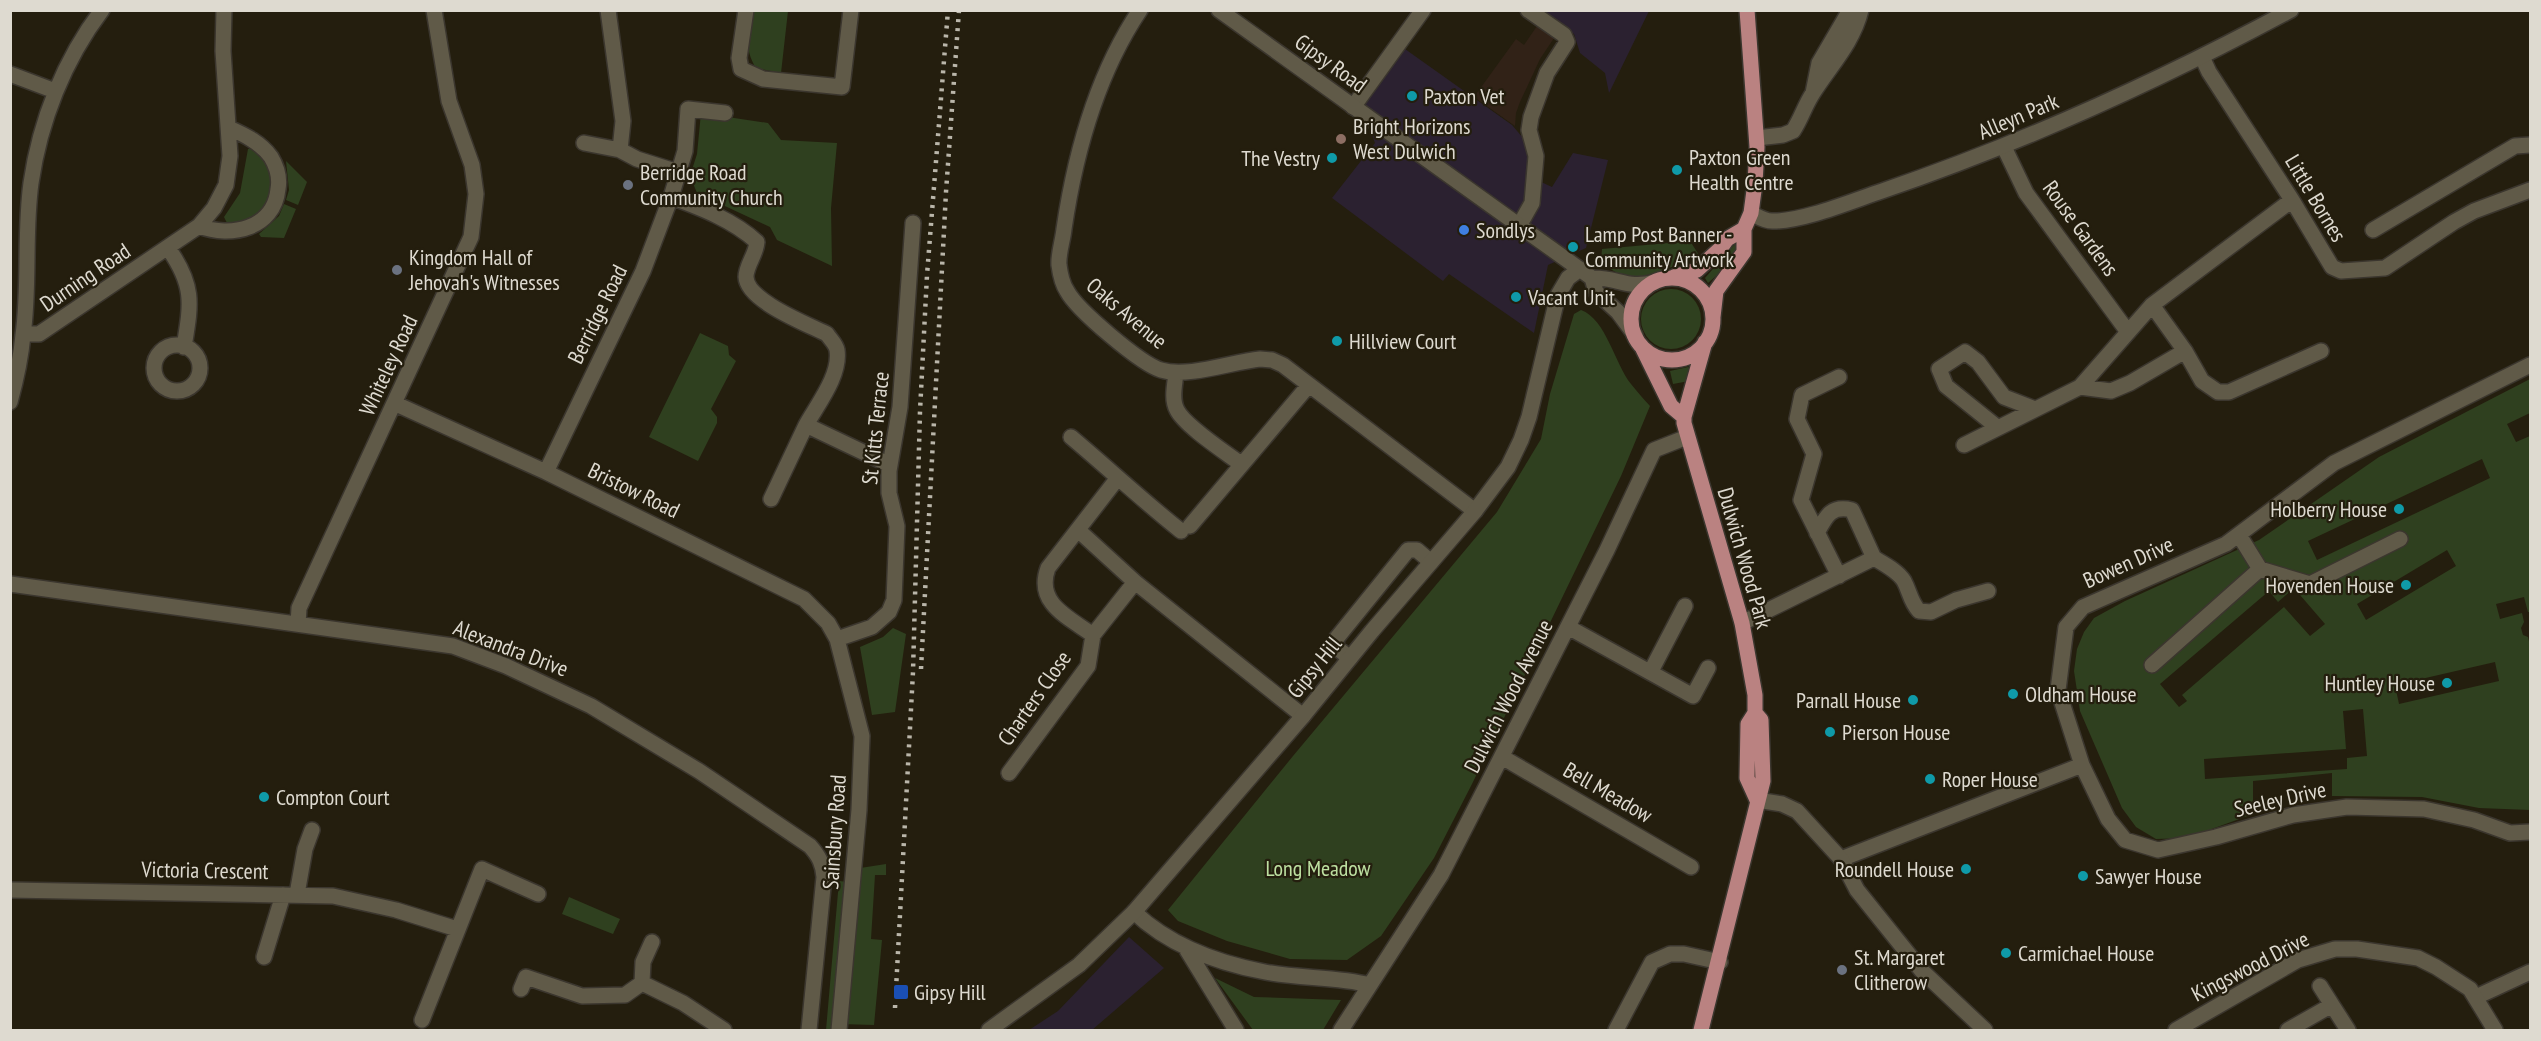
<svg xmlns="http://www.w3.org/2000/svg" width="2541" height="1041" viewBox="0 0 2541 1041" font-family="'PT Sans Narrow',sans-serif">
<rect width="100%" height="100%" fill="#241e0e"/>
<path fill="#2b2130" d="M1537 11 1648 10 1649 11 1609 93 1605 73 1580 53 1574 34Z
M1405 49 1512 125 1541 159 1539 181 1552 187 1573 153 1608 160 1586 248 1548 265 1534 333 1449 274 1443 281 1332 198 1375 143 1361 105Z
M1129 937 1164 968 1092 1030H1029L1058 1011Z"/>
<path fill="#312217" d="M1537 26 1554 38 1540 59 1520 102 1516 113 1515 126 1474 97 1516 39 1524 45Z"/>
<path fill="#2f401f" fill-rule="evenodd" d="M750 11H788L781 73 756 68C744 50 748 31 750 11Z
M701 113 768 123 781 140 837 143 831 208 832 266 777 240 770 227 697 193 690 176 697 154Z
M248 149H254C286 177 271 223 227 223L224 217 240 193Z
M286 161 307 182 298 205 286 200 289 190Z
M284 204 296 209 284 238 261 237 259 234 279 216Z
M1690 241 1699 255C1689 261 1645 278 1635 277 1623 277 1609 270 1601 261L1602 249Z
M1735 244 1738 246 1724 269 1708 283 1705 278Z
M1641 319a30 30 0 1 1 60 0a30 30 0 1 1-60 0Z
M1581 310C1606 319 1615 364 1631 384 1637 391 1643 399 1650 406L1621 476 1472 784 1434 858 1381 936 1347 960 1290 959 1227 941 1178 921 1168 910 1293 756 1497 512 1541 439 1550 394 1574 314Z
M700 333 728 346 729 355 736 361 711 409 717 417V423L698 461 649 437Z
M1688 367 1691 370 1689 381 1673 384 1670 371Z
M2530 379V413L2507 424 2516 442 2530 436V612H2528L2524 597 2496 604 2500 619 2522 613 2524 622 2521 628 2523 635 2528 637 2530 646V810L2479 808 2422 797 2332 796V773L2253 781V814L2187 838 2156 839 2136 827 2122 808 2080 711 2074 671 2077 649 2084 632 2094 618 2125 601 2259 540 2379 457ZM2482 459 2490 478 2317 560 2308 541ZM2447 550 2456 566 2366 620 2357 604ZM2294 588 2325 624 2310 636 2284 607 2182 695 2187 701 2179 707 2160 684 2269 591 2278 602ZM2495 662 2499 681 2399 704 2395 685ZM2363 709 2367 756 2347 758V769L2205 779 2204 759 2346 749 2343 711Z
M893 628 906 634 895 712 872 715 860 647 883 637Z
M886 864V875H875L871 939 882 940 874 1025 840 1024 854 869Z
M839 881 848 882 834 1030H826Z
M569 897 620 919 613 934 562 914Z
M1215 978 1254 997 1341 1000 1323 1030H1253Z"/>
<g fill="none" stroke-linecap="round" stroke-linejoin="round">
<defs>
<path id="minor" d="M608 10 623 121 620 150 637 159 678 172
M746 10 739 58 741 69 763 79 842 87 851 10
M1140 10C1097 74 1075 154 1064 229 1063 240 1058 254 1059 265 1060 273 1063 285 1067 291 1077 310 1141 364 1161 370 1188 378 1231 362 1260 359L1272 360 1283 365 1475 511
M2202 57 2209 72 2292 200 2332 267 2341 271 2385 268 2454 222 2474 211 2530 190
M10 74 55 91
M1813 93 1819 63 1850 10
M1353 107 1423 10
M1757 138 1783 135 1793 131C1801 119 1805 105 1813 93 1830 66 1853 43 1861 10
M584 143 620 150
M2004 147 2026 193 2128 332
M671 197C701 208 733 220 757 242 756 255 746 265 746 277 747 301 807 324 827 334 830 339 836 344 837 350 841 375 817 405 806 425
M199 226C231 238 274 229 278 189 280 178 277 167 271 157 261 143 245 135 229 128
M1519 226 1532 203 1536 156 1529 130 1531 117 1547 73 1567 42 1564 35 1528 10
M2373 230 2515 146 2530 145
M168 248C195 286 191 304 184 347
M2152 305 2185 351 2202 381 2218 392H2229L2321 351
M24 334H39L199 226 214 208 226 185 230 156 223 51 224 10
M154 368a23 23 0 1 1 46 0a23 23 0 1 1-46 0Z
M2530 365 2334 463 2226 544 2083 607 2066 627 2058 690 2082 765 2108 819 2125 840 2158 850 2216 837 2293 815 2347 807 2424 809 2474 820 2510 833 2530 832
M1176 373C1175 384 1171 399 1177 410 1185 426 1225 452 1241 464
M1839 377 1802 395 1797 419 1814 454 1801 500 1839 576
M2080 387 2152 305 2292 200
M10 402C16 380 21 357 23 335 30 285 24 233 31 183 40 121 64 60 102 10
M396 404 546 472 804 599 828 623 837 639 862 736 859 810 839 1030
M1997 427 1946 386 1939 369 1965 352 1978 362 2004 397 2035 409
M1071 437C1108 468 1143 501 1181 531
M1964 445 2080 387 2111 391 2130 383 2185 351
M546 472 643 271 671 197 685 151 688 109 725 113
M771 499 806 425 890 465
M1190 526 1309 385
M1078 530 1135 582 1093 635
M1874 558C1884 564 1898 571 1904 581 1910 592 1910 601 1919 611L1931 612 1956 600 1988 591
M2260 569 2310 584 2400 539
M1135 582 1303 716
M10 584 453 646 506 666 591 706 699 771 810 846C819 856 823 864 824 877L809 1030
M1742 623 1874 558 1852 510C1831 505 1826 516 1817 533
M298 624 299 608 471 237 476 194 472 165 449 101 434 10
M1568 627 1693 696 1708 668
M837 639 872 627 889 612 894 600 897 526 889 493V471L900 407 913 223
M1350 658 1337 648 1336 639 1408 550H1417L1431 562
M2152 665 2260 569 2239 535
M1651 671 1685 606
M1502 757 1691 867
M1009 773 1088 666 1093 635C1068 617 1035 603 1048 568L1117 479
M1841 859 2082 765
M10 890 333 896 396 910 457 929
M297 894 305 849 312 830
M1134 912C1170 946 1217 963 1265 972 1300 979 1336 976 1370 985
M652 942 643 962 642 983 683 1003 724 1030
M1187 950 1236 1030
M264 957 283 895
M2320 986 2332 1005
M521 989 526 977 582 996 625 995 642 983
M2476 997 2530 972
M422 1020 482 869 538 894
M1341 1030 1441 875 1607 550 1654 450 1687 437
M1616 1030 1652 962 1670 954H1684L1720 962
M2288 1030 2332 1005 2348 1030"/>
<path id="tertiary" d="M1219 10 1592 278C1618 277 1627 290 1655 282
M1751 213C1757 216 1764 221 1772 221 1802 222 1852 201 1882 191 2023 143 2159 81 2291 10
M1592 278 1596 292 1618 312 1635 335
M1757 800 1782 804 1797 811 1841 859 1857 890 1922 971 1985 1030
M989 1030 1079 965 1134 912 1303 716 1372 631 1475 511 1508 467 1521 440 1529 417 1558 295 1568 278 1580 269
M2176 1030 2298 960 2335 949H2357L2418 958 2436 967 2470 989 2495 1030"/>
<path id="primary" d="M1674 277 1697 270 1720 249 1727 239 1744 229
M1631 319a41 41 0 1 1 82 0a41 41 0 1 1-82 0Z
M1713 317 1716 291 1744 252V229L1751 213 1755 183 1757 147 1747 10
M1705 342 1684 417V423L1742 623 1755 695V713L1748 724 1747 778 1757 800
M1643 349 1671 406 1684 417
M1701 1030 1763 781 1761 720 1755 713"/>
</defs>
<use href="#minor" stroke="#3b362e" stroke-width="18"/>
<use href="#tertiary" stroke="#3b362e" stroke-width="18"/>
<use href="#primary" stroke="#3b362e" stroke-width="18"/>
<use href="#minor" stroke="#605a48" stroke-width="15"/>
<use href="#tertiary" stroke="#605a48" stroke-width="15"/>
<use href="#primary" stroke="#ba8281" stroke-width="15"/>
<path stroke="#bab6aa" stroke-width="4.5" stroke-dasharray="3 6" stroke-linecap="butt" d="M921 669 946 192 959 10
M895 1008 913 672 920 411 927 275 948 10"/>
</g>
<g fill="#0f9aa8" stroke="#241e0e" stroke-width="2">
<circle cx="1412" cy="96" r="6"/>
<circle cx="1332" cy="158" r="6"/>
<circle cx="1677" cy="170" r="6"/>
<circle cx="1573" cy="247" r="6"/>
<circle cx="1516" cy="297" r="6"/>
<circle cx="1337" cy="341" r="6"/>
<circle cx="2399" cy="509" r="6"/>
<circle cx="2406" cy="585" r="6"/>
<circle cx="2447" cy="683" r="6"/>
<circle cx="2013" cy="694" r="6"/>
<circle cx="1913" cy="700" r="6"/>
<circle cx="1830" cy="732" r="6"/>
<circle cx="1930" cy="779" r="6"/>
<circle cx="264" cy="797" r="6"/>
<circle cx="1966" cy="869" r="6"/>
<circle cx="2083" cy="876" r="6"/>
<circle cx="2006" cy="953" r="6"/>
</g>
<circle fill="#8d6e63" stroke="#241e0e" stroke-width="2" cx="1341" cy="139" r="6"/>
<g fill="#6b7280" stroke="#241e0e" stroke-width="2">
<circle cx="628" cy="185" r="6"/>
<circle cx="397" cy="270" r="6"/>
<circle cx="1842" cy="970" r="6"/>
</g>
<circle fill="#3f7fe0" stroke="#241e0e" stroke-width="2" cx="1464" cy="230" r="6"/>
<rect fill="#1a4fb4" stroke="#241e0e" stroke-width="2" x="893" y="984" width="16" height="16" rx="3"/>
<g text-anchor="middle" stroke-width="4.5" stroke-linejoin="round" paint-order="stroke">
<g font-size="22" fill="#dedad0" stroke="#241e0e">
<text transform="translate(1331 63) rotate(36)" y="8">Gipsy Road</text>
<text transform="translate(2018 116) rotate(-23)" y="8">Alleyn Park</text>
<text transform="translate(2316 198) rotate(59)" y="8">Little Bornes</text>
<text transform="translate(2081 228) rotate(54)" y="8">Rouse Gardens</text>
<text transform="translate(85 277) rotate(-34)" y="8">Durning Road</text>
<text transform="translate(1127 313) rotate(40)" y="8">Oaks Avenue</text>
<text transform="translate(597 314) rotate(-64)" y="8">Berridge Road</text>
<text transform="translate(388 365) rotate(-65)" y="8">Whiteley Road</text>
<text transform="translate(875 428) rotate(-84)" y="8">St Kitts Terrace</text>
<text transform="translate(634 490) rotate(26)" y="8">Bristow Road</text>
<text transform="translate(1745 558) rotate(74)" y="8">Dulwich Wood Park</text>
<text transform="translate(2128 562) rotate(-24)" y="8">Bowen Drive</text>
<text transform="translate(511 648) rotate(21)" y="8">Alexandra Drive</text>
<text transform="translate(1314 667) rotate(-51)" y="8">Gipsy Hill</text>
<text transform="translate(1508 696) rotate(-63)" y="8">Dulwich Wood Avenue</text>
<text transform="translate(1034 698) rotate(-55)" y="8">Charters Close</text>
<text transform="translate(1608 792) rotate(30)" y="8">Bell Meadow</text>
<text transform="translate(2280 799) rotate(-13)" y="8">Seeley Drive</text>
<text transform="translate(834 832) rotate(-86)" y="8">Sainsbury Road</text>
<text transform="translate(205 870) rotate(1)" y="8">Victoria Crescent</text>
<text transform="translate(2250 966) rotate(-27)" y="8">Kingswood Drive</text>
</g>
<g font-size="22" fill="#dedad0" stroke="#241e0e" text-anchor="start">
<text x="1424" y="104">Paxton Vet</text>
<text x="1353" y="134">Bright Horizons<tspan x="1353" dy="25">West Dulwich</tspan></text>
<text x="1689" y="165">Paxton Green<tspan x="1689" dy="25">Health Centre</tspan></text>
<text x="1320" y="166" text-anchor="end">The Vestry</text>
<text x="640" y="180">Berridge Road<tspan x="640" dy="25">Community Church</tspan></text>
<text x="1476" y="238">Sondlys</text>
<text x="1585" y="242">Lamp Post Banner -<tspan x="1585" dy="25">Community Artwork</tspan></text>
<text x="409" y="265">Kingdom Hall of<tspan x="409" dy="25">Jehovah's Witnesses</tspan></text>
<text x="1528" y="305">Vacant Unit</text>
<text x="1349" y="349">Hillview Court</text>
<text x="2387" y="517" text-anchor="end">Holberry House</text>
<text x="2394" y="593" text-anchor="end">Hovenden House</text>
<text x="2435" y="691" text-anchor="end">Huntley House</text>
<text x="2025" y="702">Oldham House</text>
<text x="1901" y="708" text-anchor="end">Parnall House</text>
<text x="1842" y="740">Pierson House</text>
<text x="1942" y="787">Roper House</text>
<text x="276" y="805">Compton Court</text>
<text x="1954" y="877" text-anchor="end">Roundell House</text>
<text x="2095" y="884">Sawyer House</text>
<text x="2018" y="961">Carmichael House</text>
<text x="1854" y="965">St. Margaret<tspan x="1854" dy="25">Clitherow</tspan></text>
<text x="914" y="1000">Gipsy Hill</text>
</g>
<g font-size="22" fill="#bde0a1" stroke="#241e0e">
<text x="1318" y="876">Long Meadow</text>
</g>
</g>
<rect width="2541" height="1041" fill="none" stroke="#dedad0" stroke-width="24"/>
</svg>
